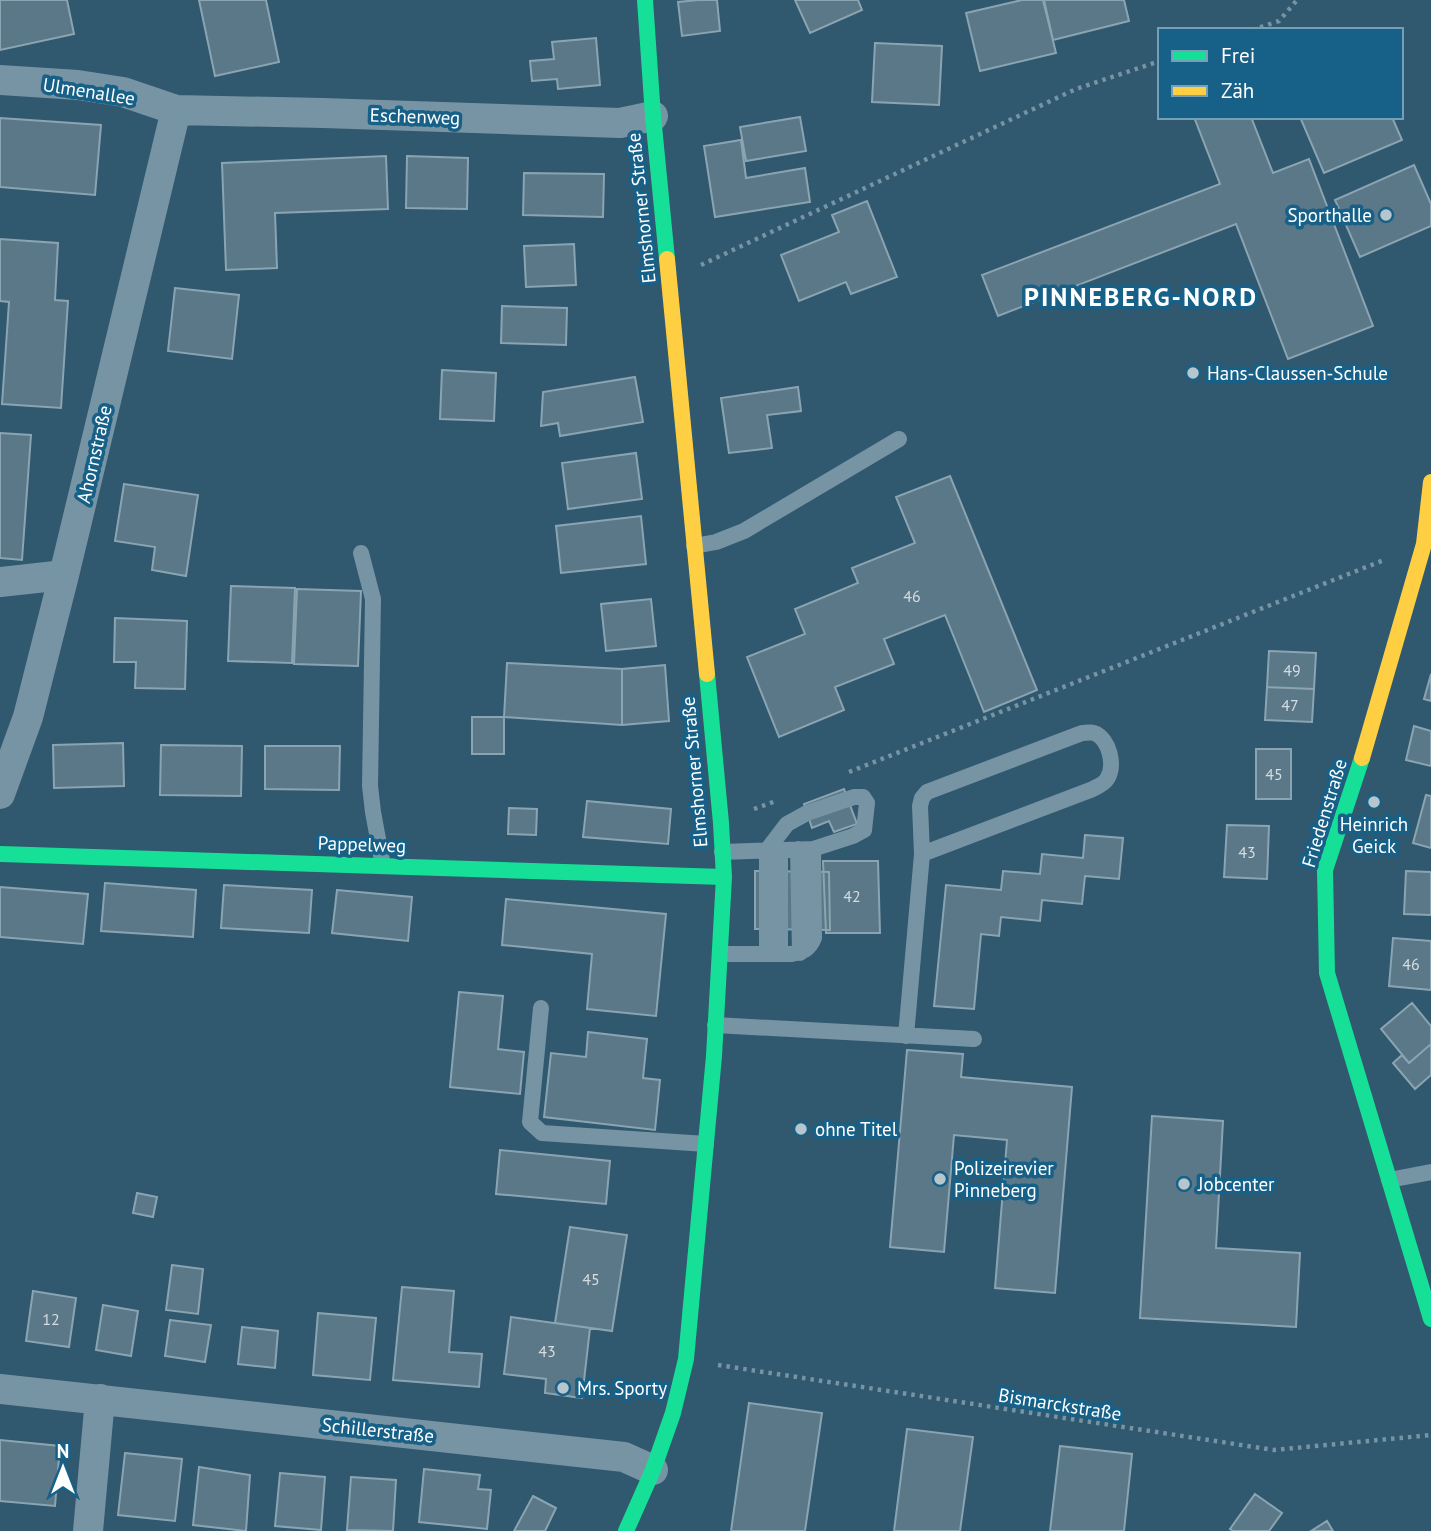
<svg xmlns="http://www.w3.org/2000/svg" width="1431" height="1531" viewBox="0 0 1431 1531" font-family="'PT Sans',sans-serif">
<rect width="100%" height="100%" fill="#30586e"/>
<path fill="#5a7888" stroke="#8ba4b1" stroke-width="2" d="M0 0H67L74 34 0 50Z
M199 0H266L279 62 215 76Z
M698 0H717L720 31 682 36 678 2Z
M795 0H858L862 10 810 33Z
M1022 0H1043L1056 53 980 71 966 13Z
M1044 0H1124L1129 21 1053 40Z
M596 38 600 85 558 89 557 79 532 81 530 61 554 59 552 42Z
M875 43 942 46 939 105 872 102Z
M800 117 806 151 746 161 740 127Z
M1194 117H1251L1273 173 1309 159 1373 326 1288 359 1236 224 998 316 982 275 1220 184Z
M1300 117H1392L1402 140 1324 173Z
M0 118 101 125 95 195 0 187Z
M741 140 746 178 805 168 810 202 715 217 704 146Z
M386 156 388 209 275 213 277 268 226 270 222 163Z
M407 156 468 158 467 209 406 208Z
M1414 165 1431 204V226L1360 257 1335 200Z
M524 173 604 174 603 217 523 215Z
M867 201 897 277 851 294 846 282 799 301 781 255 839 232 832 215Z
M0 239 58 243 55 300 68 301 61 408 2 404 9 302 0 301Z
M574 244 576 285 526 287 524 246Z
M175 288 239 295 232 359 168 351Z
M502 306 567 308 566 345 501 343Z
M442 370 496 373 494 421 440 419Z
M635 377 643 422 560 436 558 423 541 426 543 392Z
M798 387 801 411 767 415 772 448 729 453 721 398Z
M0 433 31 435 22 560 0 558Z
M636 453 642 499 568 509 562 463Z
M950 476 1037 690 984 712 945 615 884 639 894 664 835 687 844 710 779 737 747 657 805 634 795 609 858 583 852 568 915 543 896 497Z
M124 484 198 495 186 576 152 570 155 547 115 541Z
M641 516 646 564 561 573 556 526Z
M231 586 295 588 292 663 228 661Z
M297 589 361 591 358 666 294 664Z
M651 599 656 646 606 651 601 604Z
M115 618 187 621 185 689 135 688 136 662H114Z
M1269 651 1316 653 1314 689 1267 687Z
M507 663 622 669V725L504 717Z
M665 665 669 721 622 725V669Z
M1431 674V701L1424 699Z
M1267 687 1314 689 1312 722 1265 720Z
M472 717H504V754H472Z
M1414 726 1431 731V766L1406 760Z
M123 743 124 786 54 788 53 745Z
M161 745 242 746 241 796 160 795Z
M265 746H340L339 790 265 789Z
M1256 749H1291V799H1256Z
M844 789 857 824 834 832 829 821 812 828 804 804Z
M1426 795 1431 796V848L1413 843Z
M587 801 671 809 668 844 583 837Z
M509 808 537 809 536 835 508 834Z
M1227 825 1269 826 1267 879 1224 877Z
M1085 835 1123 838 1119 879 1085 876 1082 904 1042 900 1040 921 1001 917 999 936 981 934 974 1009 934 1006 946 885 1001 890 1003 871 1040 874 1042 854 1083 858Z
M823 861H878L880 933H826Z
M755 871 829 872 830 930 755 929Z
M1406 871 1431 872V915L1404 914Z
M105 883 196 890 193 937 101 931Z
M224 885 312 890 309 933 221 928Z
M0 887 88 894 83 944 0 937Z
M337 890 412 897 408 941 332 933Z
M506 899 666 914 656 1016 587 1009 592 954 502 945Z
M1393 938 1431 941V990L1389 986Z
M459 992 503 996 498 1049 524 1052 520 1094 450 1087Z
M1412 1003 1431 1026V1044L1409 1063 1381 1029Z
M588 1032 647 1039 643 1078 660 1080 655 1130 544 1117 551 1053 586 1057Z
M1431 1044V1075L1415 1089 1393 1063 1402 1055 1409 1063Z
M907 1050 963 1054 961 1077 1072 1087 1055 1293 995 1288 1007 1140 954 1135 944 1252 890 1247Z
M1152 1116 1223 1121 1216 1248 1300 1253 1296 1327 1140 1318Z
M500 1150 610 1161 606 1204 496 1194Z
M137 1193 157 1197 153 1217 133 1213Z
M570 1227 627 1235 612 1331 555 1323Z
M172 1265 203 1269 198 1314 166 1310Z
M402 1287 454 1291 449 1352 482 1354 479 1387 393 1380Z
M33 1291 76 1298 69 1347 26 1341Z
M103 1305 138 1311 131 1356 96 1350Z
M318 1313 376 1318 370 1380 313 1375Z
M511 1317 590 1328 582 1398 545 1393 546 1379 504 1374Z
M170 1320 211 1325 205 1362 165 1356Z
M242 1327 278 1331 275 1368 238 1364Z
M749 1403 822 1413 805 1531H731Z
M907 1429 973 1437 960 1531H894Z
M0 1440 60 1446 55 1506 0 1501Z
M1060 1446 1132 1454 1124 1531H1050Z
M125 1453 182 1459 175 1521 118 1515Z
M199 1467 250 1475 246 1531 193 1525Z
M424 1469 480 1475 478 1489 491 1490 487 1529 419 1522Z
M280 1473 325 1477 321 1530 275 1526Z
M351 1477 396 1480 393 1531 347 1530Z
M1255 1494 1282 1513 1269 1531H1233L1230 1529Z
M533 1496 556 1508 545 1531H514Z
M1327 1521 1333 1531H1311Z"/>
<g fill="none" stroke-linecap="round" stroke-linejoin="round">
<path stroke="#7794a4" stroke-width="4.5" stroke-dasharray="3.5 5" stroke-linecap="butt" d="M1252 30 1279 21 1297 0
M701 265 1076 89 1160 61
M849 772 1384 560
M754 809 776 801
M718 1365 1274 1450 1431 1435"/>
<path stroke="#7794a4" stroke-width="16" d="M694 546 716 542 744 531 899 439
M361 553 373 599 370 786 373 812 383 866
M798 849 800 953
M780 850V954
M720 954H791C803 952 809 950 814 938L813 849 722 852
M767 954V850L787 824 807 813 854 797H863L867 803 864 830 853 836 813 849
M541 1008 530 1122 542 1133 706 1144
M715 1025 974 1039
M906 1036 922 854 920 806 922 798 927 792 1082 733C1085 733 1091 732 1094 733 1109 738 1116 766 1107 779 1104 784 1098 786 1093 789L922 854
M1389 1180 1431 1172"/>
<path stroke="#7794a4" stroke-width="30" d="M0 80 78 85 123 92 176 110 323 113 620 123 653 116
M0 582 64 575
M0 794 28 717 64 575 176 110
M0 1389 624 1457 653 1470
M88 1531 100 1399"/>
<path stroke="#16e098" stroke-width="16" d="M645 0 653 116 667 259
M1362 758 1325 870 1327 973 1431 1319
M0 854 724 877
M626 1531 653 1470 673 1413 686 1359 714 1056 724 877 721 823 707 674"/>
<path stroke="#ffcf43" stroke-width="16" d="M667 259 707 674
M1362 758 1424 544 1431 482"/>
</g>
<g fill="#b7c5cc" stroke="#176087" stroke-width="2.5">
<circle cx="1386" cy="215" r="7"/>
<circle cx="1193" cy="373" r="7"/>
<circle cx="1374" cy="802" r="7"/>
<circle cx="801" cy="1129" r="7"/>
<circle cx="940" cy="1179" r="7"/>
<circle cx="1184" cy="1184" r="7"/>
<circle cx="563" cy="1388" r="7"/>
</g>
<g text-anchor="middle" stroke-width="7" stroke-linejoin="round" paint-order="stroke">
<g font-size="16" fill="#d6dde1">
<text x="912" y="602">46</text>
<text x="1292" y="676">49</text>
<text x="1290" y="711">47</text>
<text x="1274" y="780">45</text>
<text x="1247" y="858">43</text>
<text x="852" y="902">42</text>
<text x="1411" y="970">46</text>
<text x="591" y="1285">45</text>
<text x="51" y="1325">12</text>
<text x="547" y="1357">43</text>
</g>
<g font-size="19" fill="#fff" stroke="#176087">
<text transform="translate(89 91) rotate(9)" y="7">Ulmenallee</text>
<text transform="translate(415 116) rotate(2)" y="7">Eschenweg</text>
<text transform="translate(641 208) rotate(-96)" y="7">Elmshorner Straße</text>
<text transform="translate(94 454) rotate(-77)" y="7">Ahornstraße</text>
<text transform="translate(694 772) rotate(-95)" y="7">Elmshorner Straße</text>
<text transform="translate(1324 813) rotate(-73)" y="7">Friedenstraße</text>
<text transform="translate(362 844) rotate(2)" y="7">Pappelweg</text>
<text transform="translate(1060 1404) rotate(9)" y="7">Bismarckstraße</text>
<text transform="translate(378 1430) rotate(6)" y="7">Schillerstraße</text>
</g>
<g font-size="19" fill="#fff" stroke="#176087" text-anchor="start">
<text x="1372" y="222" text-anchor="end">Sporthalle</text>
<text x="1207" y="380">Hans-Claussen-Schule</text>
<text x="1374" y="831" text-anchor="middle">Heinrich<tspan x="1374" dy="22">Geick</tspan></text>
<text x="815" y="1136">ohne Titel</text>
<text x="954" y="1175">Polizeirevier<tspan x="954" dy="22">Pinneberg</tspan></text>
<text x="1198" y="1191">Jobcenter</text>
<text x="577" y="1395">Mrs. Sporty</text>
</g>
<g font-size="26" font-weight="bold" letter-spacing="2" fill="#fff" stroke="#176087">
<text x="1141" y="306">PINNEBERG-NORD</text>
</g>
</g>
<rect x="1158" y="28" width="245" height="91" fill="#176087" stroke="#74a0b7" stroke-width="2"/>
<rect x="1172" y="51" width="35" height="10" fill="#16e098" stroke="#74a0b7" stroke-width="2"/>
<text x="1221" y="63" font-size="21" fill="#ffffff">Frei</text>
<rect x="1172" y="86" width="35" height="10" fill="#ffcf43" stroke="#74a0b7" stroke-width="2"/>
<text x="1221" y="98" font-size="21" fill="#ffffff">Zäh</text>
<g transform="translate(63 1468)" stroke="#176087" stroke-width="5" paint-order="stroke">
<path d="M0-5L12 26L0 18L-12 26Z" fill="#ffffff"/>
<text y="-10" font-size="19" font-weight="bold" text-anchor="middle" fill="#ffffff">N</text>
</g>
</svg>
